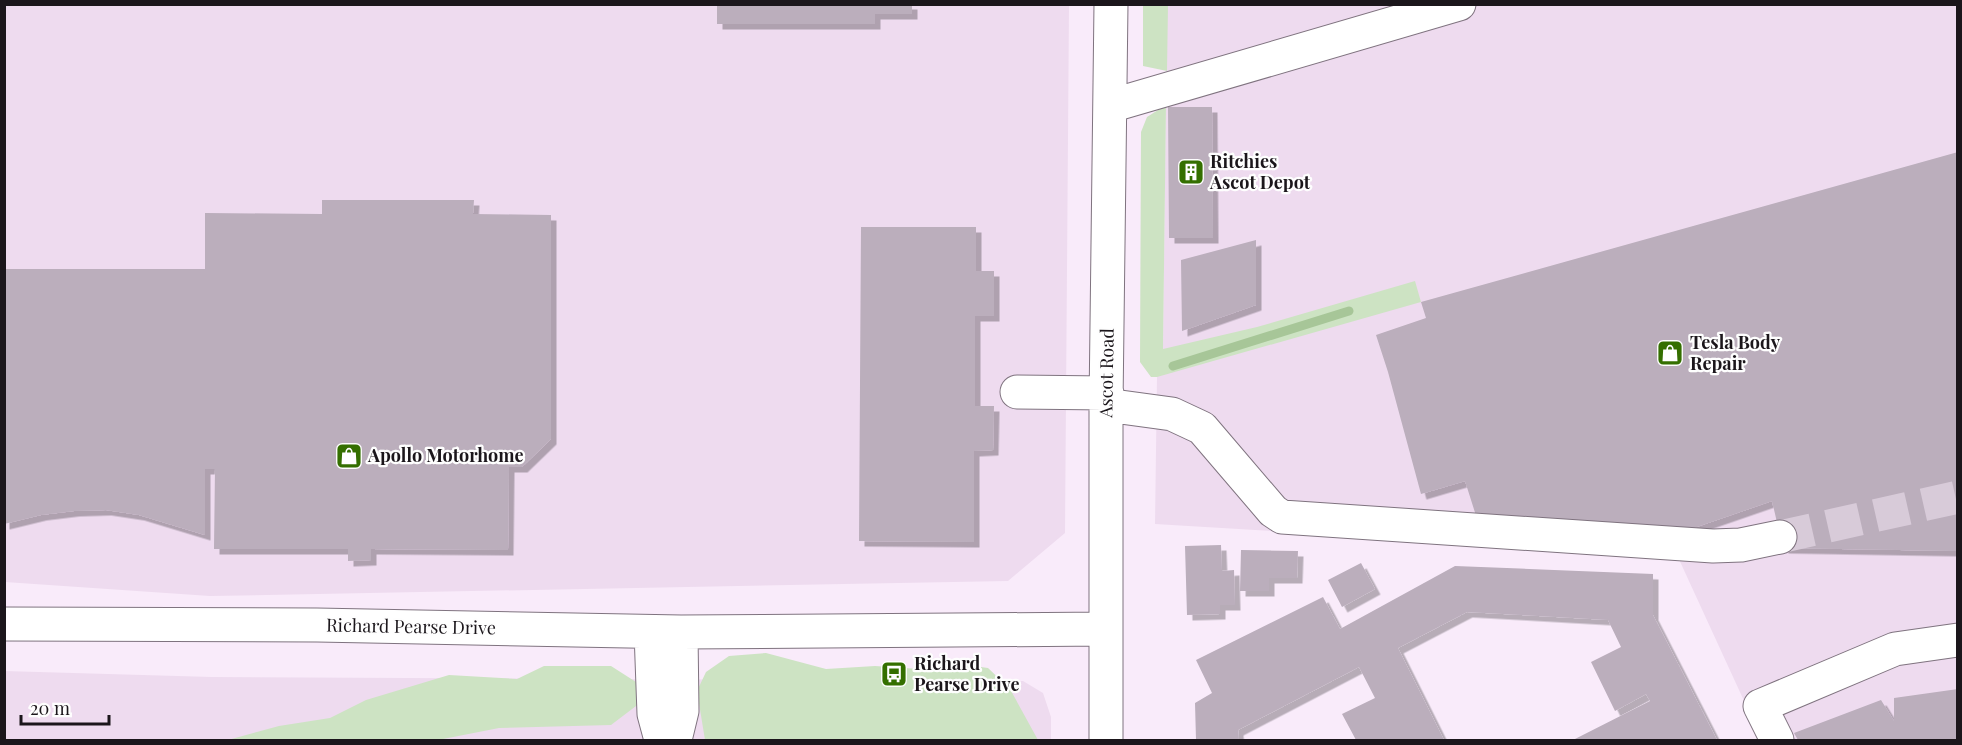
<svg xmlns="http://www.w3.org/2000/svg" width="1962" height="745" viewBox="0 0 1962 745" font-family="'Playfair Display',serif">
<defs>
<filter id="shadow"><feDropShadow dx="5.5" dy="5.5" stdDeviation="0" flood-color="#0004"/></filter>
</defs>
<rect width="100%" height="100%" fill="#f9ebfa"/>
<path fill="#eedbef" d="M4 5H1069L1065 533 1008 581 210 596 5 582Z
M1167 5H1957V740H1762L1677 555 1155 524 1157 377 1163 349Z
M4 671 212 677 1023 681 1043 693 1051 717V740H5Z"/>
<path fill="#cde3c3" d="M1143 5H1168L1167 71 1143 66Z
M1166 105 1163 349 1257 327 1415 281 1421 302 1157 377H1151L1140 362 1141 132 1147 117Z
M766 653 826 669 875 666 919 669 959 664 988 668 1010 689 1038 740H705L697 691 706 672 729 656Z
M544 666H611L636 682 640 703 611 725 499 728 438 740H228L279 726 330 718 366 700 449 675 517 679Z"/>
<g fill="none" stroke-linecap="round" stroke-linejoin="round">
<path stroke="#a7c698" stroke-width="9" d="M1173 366 1349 311"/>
</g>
<path fill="#bbaebc" filter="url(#shadow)" d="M717 4H912V14H875V24H717Z
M1168 107H1212L1213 238H1169Z
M1958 152V551L1783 548 1772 501 1685 531 1478 522 1465 481 1421 494 1388 372 1376 335 1426 318 1421 302Z
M322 200H474L473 214 551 215V439L522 467H509L508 550 371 549V560L348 561V549H214L215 469H205V535L139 515 106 510 74 511 41 515 4 524V269H205V213L322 214Z
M861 227H976V271H994V316H975V406H994L993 450 974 451V542L859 541Z
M1256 240V305L1182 331 1181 260Z
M1221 545 1222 571 1234 570 1235 605H1220V614L1187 615 1185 546Z
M1241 550 1298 551 1297 578H1269V591H1240Z
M1361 563 1375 589 1342 607 1328 580Z
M1455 566 1653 574V615L1717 740H1573L1650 701 1646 694 1615 711 1591 662 1621 647 1608 620 1467 612 1398 648 1444 740H1356L1342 714 1375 698 1359 667 1238 730 1239 740H1196L1195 703 1212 693 1196 660 1323 597 1340 629Z
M1958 689V740H1798L1794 733 1881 700 1894 721V698Z"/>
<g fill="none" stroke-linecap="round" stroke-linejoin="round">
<path stroke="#d8cbd9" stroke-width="33" stroke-dasharray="33 16" stroke-linecap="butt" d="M1780 537 1958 497"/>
<defs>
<path id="minor" d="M1110 106 1459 4
M1017 392 1107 393
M1106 405 1172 414 1202 428 1273 511 1282 517 1713 546 1741 545 1780 537
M4 624 317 625 681 632 1105 629
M651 632 654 714 661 740
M675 740 682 711 681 632
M1106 740V405L1111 4
M1777 740 1760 706 1895 649 1958 640"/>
</defs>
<use href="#minor" stroke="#7f737f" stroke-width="35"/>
<use href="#minor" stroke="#fff" stroke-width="33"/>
</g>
<defs>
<symbol id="building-square" viewBox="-11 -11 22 22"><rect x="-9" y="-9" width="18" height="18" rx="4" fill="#346f00" stroke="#fefefe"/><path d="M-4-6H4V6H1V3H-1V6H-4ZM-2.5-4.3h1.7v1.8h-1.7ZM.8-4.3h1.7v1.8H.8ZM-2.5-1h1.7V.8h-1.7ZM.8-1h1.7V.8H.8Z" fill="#fff"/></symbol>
<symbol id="shop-square" viewBox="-11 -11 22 22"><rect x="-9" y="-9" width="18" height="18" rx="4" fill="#346f00" stroke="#fefefe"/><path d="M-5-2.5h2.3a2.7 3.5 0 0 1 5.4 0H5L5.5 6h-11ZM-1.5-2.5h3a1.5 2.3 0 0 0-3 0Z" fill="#fff"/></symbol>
<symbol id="bus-square" viewBox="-11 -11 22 22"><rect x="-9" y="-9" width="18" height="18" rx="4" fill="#346f00" stroke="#fefefe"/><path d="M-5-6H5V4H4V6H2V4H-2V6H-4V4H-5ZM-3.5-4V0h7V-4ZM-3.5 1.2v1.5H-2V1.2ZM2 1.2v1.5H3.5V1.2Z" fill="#fff"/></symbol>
</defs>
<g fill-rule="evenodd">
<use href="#building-square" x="1176" y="157" width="30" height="30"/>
<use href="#shop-square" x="1655" y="338" width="30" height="30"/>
<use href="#shop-square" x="334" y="441" width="30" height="30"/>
<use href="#bus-square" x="879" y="659" width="30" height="30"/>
</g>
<g text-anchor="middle" stroke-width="4.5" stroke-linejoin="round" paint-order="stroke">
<g font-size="18" font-weight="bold" fill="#1b161b" stroke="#fefefe" text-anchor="start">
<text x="1210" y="168">Ritchies<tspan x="1210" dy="21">Ascot Depot</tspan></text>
<text x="1690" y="349">Tesla Body<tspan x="1690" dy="21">Repair</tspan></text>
<text x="368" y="462">Apollo Motorhome</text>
<text x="914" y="670">Richard<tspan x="914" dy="21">Pearse Drive</tspan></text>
</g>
<g font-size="18" fill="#1b161b" stroke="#fefefe">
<text transform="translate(1107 373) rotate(-89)" y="6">Ascot Road</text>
<text transform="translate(411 627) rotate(1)" y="6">Richard Pearse Drive</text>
</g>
</g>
<rect width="1962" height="745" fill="none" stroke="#1b161b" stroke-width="12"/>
<path d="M21 715v9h88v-9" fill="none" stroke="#1b161b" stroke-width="3"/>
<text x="30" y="715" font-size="18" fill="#1b161b" stroke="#fefefe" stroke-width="4.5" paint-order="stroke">20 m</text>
</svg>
